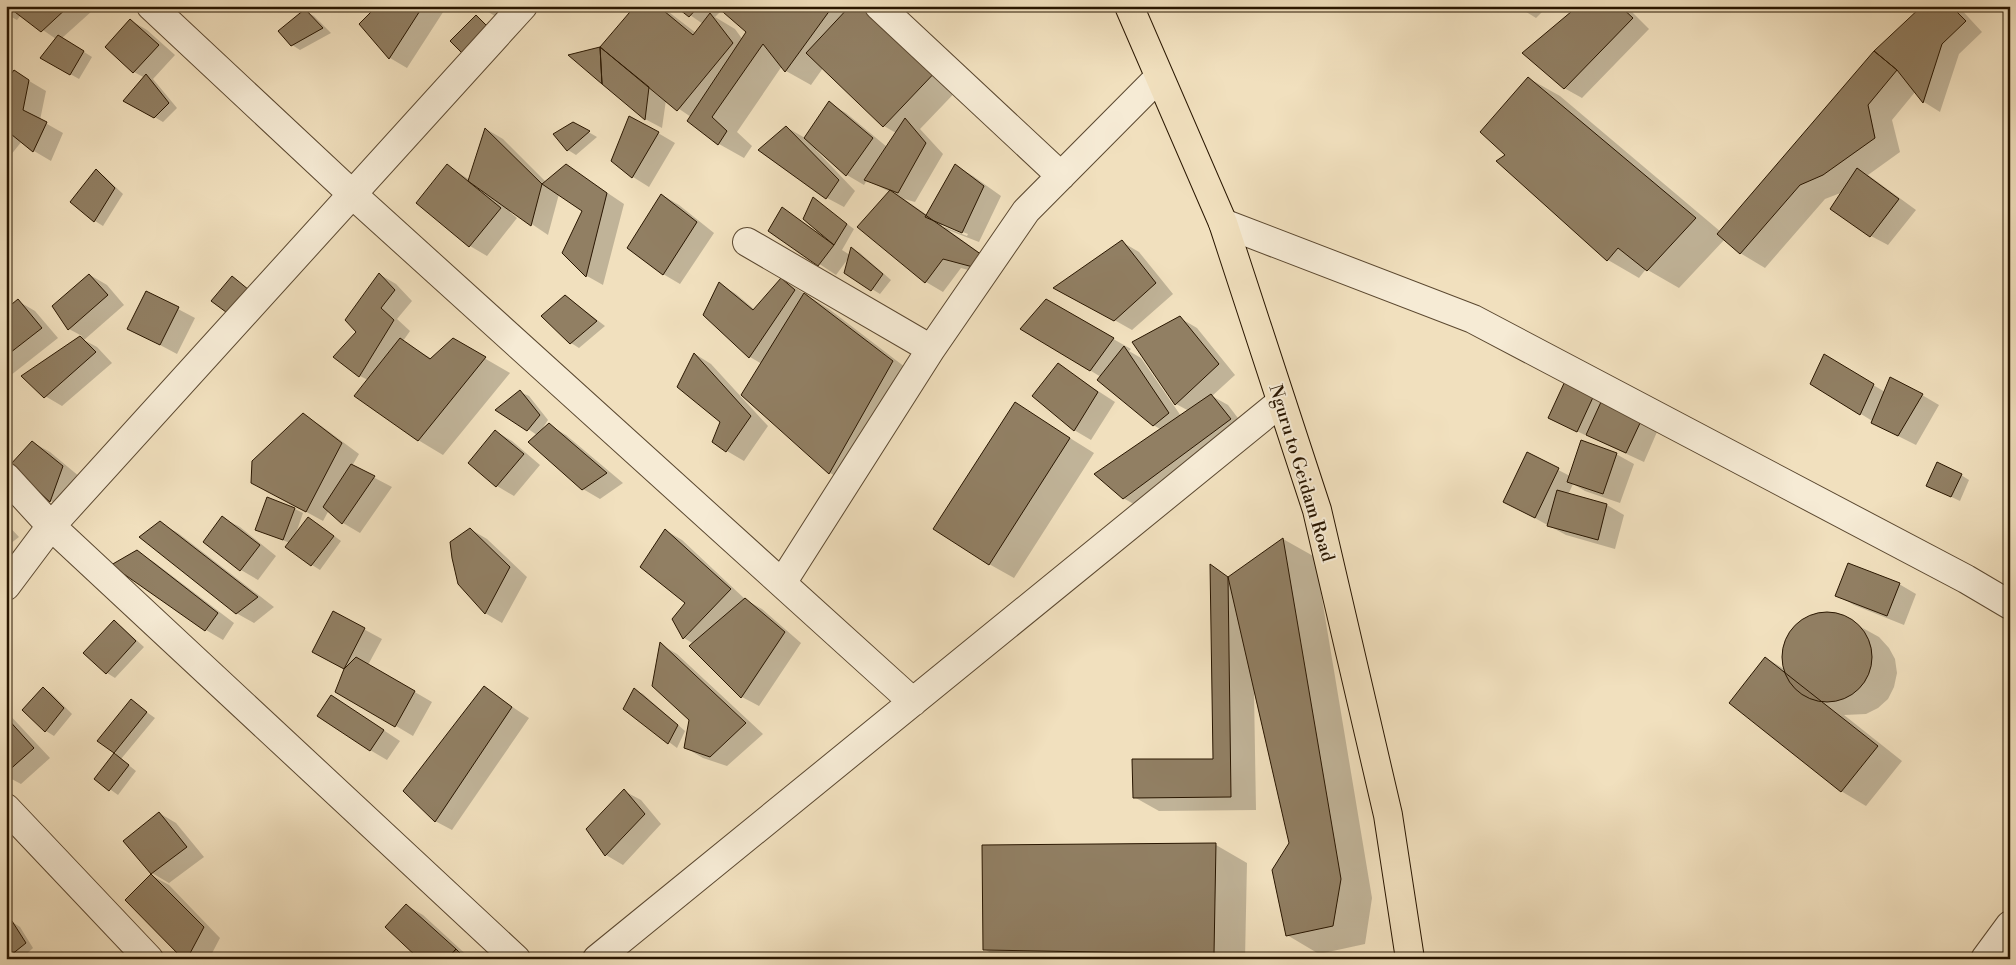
<svg xmlns="http://www.w3.org/2000/svg" width="2016" height="965" viewBox="0 0 2016 965" font-family="'Libre Bodoni',serif">
<rect width="100%" height="100%" fill="#f1e0be"/>
<filter id="stains"><feTurbulence type="fractalNoise" baseFrequency=".004" numOctaves="4"/><feColorMatrix values="0 0 0 0 .2 0 0 0 0 .09 0 0 0 0 .02 0 0 0 .5 -.17"/></filter>
<radialGradient id="worn" r=".72"><stop offset=".6" stop-color="#630" stop-opacity="0"/><stop offset="1" stop-color="#630" stop-opacity=".3"/></radialGradient>
<path fill="#0003" fill-rule="evenodd" d="M6 6H88L92 11 62 38 92 57 79 79 42 58 56 39 21 15 17 20 6 14Z
M379 6H447L407 68 390 58 361 24Z
M479 6H505L498 18Z
M636 6H661L696 33 703 24 677 6H886L966 81 920 129 943 154 915 202 904 199 927 215 956 166 973 176 1001 196 979 242 948 230 998 266 991 276 961 268 943 292 926 282 858 227 890 192 867 180 864 185 847 175 818 149 816 150 855 191 844 207 827 198 760 150 786 127 805 138 829 103 846 113 887 147 896 133 884 126 823 68 811 85 786 71 782 66 737 132 752 146 744 158 719 144 689 121 691 117 666 100 662 128 645 119 571 56 601 48ZM722 10 748 32 743 40 735 29 715 17ZM942 224 968 234 967 236 942 226Z
M934 6H945L940 10Z
M1517 6H1548L1536 18Z
M1580 6H1626L1649 29 1582 98 1564 88Z
M1924 6H1958L1982 32 1959 54 1940 112 1924 102 1915 92 1892 120 1900 152 1868 175 1916 210 1888 245 1871 236 1843 192 1825 199 1765 268 1740 253 1725 239 1679 288 1646 269 1639 278 1608 260 1507 155 1528 78 1560 96 1721 232Z
M305 11 314 16 331 33 300 50 292 45Z
M130 20 147 30 175 55 153 79 177 108 163 122 125 100 145 78 134 72Z
M14 72 46 91 40 120 63 133 51 161 34 151 22 141 6 161V83Z
M573 123 597 137 576 155 568 150 555 135Z
M486 129 503 139 546 182 566 165 624 204 603 285 587 276 563 253 584 211 559 194 548 235 511 210 510 212 517 218 487 256 470 246 417 203 448 166 470 180Z
M658 133 675 143 649 187 633 177 613 161Z
M96 171 104 176 123 194 103 226 95 221Z
M662 195 679 205 714 233 680 284 663 274 629 248Z
M813 199 854 229 842 250 850 255 852 248 860 253 891 280 880 294 872 289 850 256 836 275 770 231 783 209 816 231Z
M1122 242 1139 252 1173 294 1132 330 1056 287Z
M379 274 396 284 412 301 397 319 410 331 403 341 432 359 453 340 510 373 443 455 418 440 368 380 360 376 358 332Z
M90 275 107 285 124 305 84 340 97 347 112 363 62 406 45 396 23 376 82 336 69 329Z
M781 279 829 309 918 377 855 487 830 473 743 395 762 364 750 357 704 315 720 284 736 294 755 310Z
M566 296 605 326 579 348 571 343Z
M18 301 35 311 58 338 6 379V311Z
M1046 301 1131 349 1129 351 1141 358 1181 416 1189 411 1176 404 1180 318 1197 328 1235 375 1212 396 1228 405 1247 430 1141 508 1123 498 1162 430 1153 425 1101 377 1022 329Z
M178 309 195 318 177 354 128 328Z
M695 354 711 364 768 426 744 461 727 451 721 422Z
M1824 356 1885 392 1922 395 1939 405 1916 445 1890 432 1861 414Z
M1058 365 1115 402 1091 440 1074 430Z
M1567 381 1657 432 1644 462 1605 444 1586 434 1585 435 1558 422Z
M520 392 529 396 548 420 539 434 549 425 566 435 623 483 600 499 583 489 537 435 498 409Z
M1015 404 1094 453 1014 578 989 564Z
M303 415 320 425 359 454 352 466 392 487 360 533 343 523 329 510 323 521 270 492Z
M495 431 512 441 540 465 514 496 497 486 469 462Z
M32 442 50 452 80 477 68 510 51 501 12 465Z
M1527 454 1570 476 1616 454 1634 464 1620 503 1585 491 1573 484 1568 495 1607 505 1624 515 1615 549 1566 535 1505 502Z
M1961 475 1969 480 1960 501 1928 486Z
M295 509 303 513 295 536 317 523 341 541 320 570 312 565 290 543 257 530Z
M223 518 240 527 276 556 258 580 241 570Z
M6 523 19 537 6 547Z
M160 523 178 533 274 607 254 623 236 613Z
M470 529 487 539 527 577 502 623 485 613Z
M665 530 682 540 746 600 762 609 801 643 759 706 742 697 694 644 684 638 687 602Z
M1283 539 1315 557 1372 898 1365 944 1319 954 1287 935 1290 843 1254 692 1256 810 1159 811 1134 797 1214 760 1211 567 1230 578Z
M137 552 154 562 234 623 223 640 206 630Z
M1899 584 1916 594 1904 625 1854 605 1837 595Z
M334 613 382 639 368 665 432 702 413 736 337 691 345 669 330 662Z
M1828 614 1841 616 1879 637 1889 648 1895 659 1897 673 1894 687 1888 699 1878 708 1866 714 1844 715 1902 761 1866 806 1841 791 1766 658 1786 670 1784 663V648L1790 634 1800 623 1813 616Z
M114 622 122 627 144 647 115 678 107 673 85 653Z
M660 644 677 654 763 734 727 766 703 758 686 748 690 720Z
M43 688 51 693 72 714 54 736 46 731 24 710Z
M484 688 529 718 452 830 435 821Z
M635 690 643 694 685 731 677 748 625 709Z
M332 696 400 741 387 760 370 750Z
M131 701 155 718 121 759 136 771 118 795 96 779 116 753 99 741Z
M6 711 50 758 21 784 6 776Z
M624 791 641 800 661 824 623 865 606 855 588 829Z
M159 813 176 823 204 857 169 883 152 873Z
M1216 845 1247 863 1245 959H1001L984 949Z
M151 875 169 885 220 938 209 959H185Z
M406 905 423 915 471 959H421Z
M6 918 20 927 33 948 21 959H6Z"/>
<path fill="#917f63" stroke="#291600" d="M13 6H69L41 32 11 9Z
M377 6H423L389 59 359 24Z
M635 6H658L693 35 710 13 733 43 677 111 600 47Z
M675 6H699L689 17Z
M716 6H833L785 72 763 44 712 117 727 131 718 145 687 121 746 32Z
M850 6H879L941 66 883 127 806 53Z
M1578 6H1620L1633 18 1564 89 1522 53Z
M1922 6H1951L1966 21 1942 44 1923 103 1897 70 1874 51Z
M305 9 323 28 291 46 278 31Z
M476 15 496 35 466 57 450 41Z
M130 19 159 45 133 73 105 47Z
M58 35 84 51 70 75 40 58Z
M600 47 649 87 645 120 602 84Z
M600 47 602 84 568 55Z
M1874 51 1897 70 1868 105 1875 138 1823 175 1800 185 1740 254 1717 234Z
M14 70 29 80 23 110 47 122 33 152 6 130V81Z
M146 74 169 103 154 118 123 101Z
M1528 77 1696 218 1647 271 1618 248 1607 261 1496 161 1505 155 1480 132Z
M829 101 873 138 846 176 804 138Z
M629 116 659 132 632 178 611 161Z
M905 118 926 143 898 193 864 180Z
M573 122 590 131 567 151 553 134Z
M786 126 839 180 826 199 758 150Z
M485 128 542 184 531 226 468 181Z
M447 164 501 208 469 247 416 203Z
M566 164 607 193 586 277 562 253 582 211 542 184Z
M955 164 984 186 962 233 925 217Z
M1857 168 1899 199 1870 237 1830 209Z
M96 169 115 188 94 222 70 202Z
M890 190 982 255 973 267 943 259 925 283 857 227Z
M661 194 697 222 663 275 627 248Z
M813 197 847 224 834 245 803 219Z
M782 207 834 245 818 266 768 231Z
M1122 240 1156 283 1114 321 1053 288Z
M851 247 883 274 871 291 844 273Z
M379 273 395 290 381 308 394 320 359 377 333 357 356 332 345 320Z
M89 274 108 295 68 330 52 306Z
M232 276 249 290 230 315 211 301Z
M781 278 795 290 749 358 703 315 719 282 753 310Z
M146 291 179 307 160 345 127 329Z
M804 293 893 361 829 474 741 395Z
M565 295 597 321 570 344 541 316Z
M18 299 42 328 6 356V309Z
M1046 299 1114 338 1090 371 1020 329Z
M1180 316 1219 364 1175 405 1132 342Z
M80 336 96 352 44 398 21 376Z
M400 338 430 359 453 338 486 357 418 441 354 396Z
M1124 346 1169 413 1153 426 1097 380Z
M694 353 751 416 726 452 712 442 720 422 677 387Z
M1824 354 1874 384 1860 415 1810 384Z
M1058 363 1098 392 1074 431 1032 396Z
M1890 377 1923 394 1898 436 1871 423Z
M1566 379 1595 393 1577 432 1548 418Z
M520 390 540 415 527 431 495 410Z
M1211 394 1231 419 1123 499 1094 474Z
M1015 402 1070 438 989 565 933 529Z
M1601 402 1641 421 1626 453 1586 435Z
M303 413 342 443 306 512 251 483 252 461Z
M549 423 607 473 582 490 528 442Z
M495 430 524 454 496 487 468 463Z
M1581 440 1617 453 1603 494 1567 482Z
M32 441 63 466 50 502 10 465Z
M1527 452 1559 468 1535 518 1503 502Z
M1937 462 1962 474 1951 497 1926 486Z
M351 464 375 476 342 524 323 507Z
M1557 490 1607 504 1598 540 1547 526Z
M267 497 295 508 283 540 255 530Z
M222 516 260 545 240 571 203 542Z
M308 517 334 536 311 566 285 547Z
M160 521 258 597 236 614 139 537Z
M470 528 510 567 485 614 458 584 452 558 450 542Z
M665 529 731 589 683 639 672 619 685 603 640 567Z
M1283 538 1341 879 1333 926 1286 936 1272 870 1289 843 1228 577Z
M137 550 218 613 205 631 111 565Z
M1848 563 1900 583 1887 616 1835 596Z
M1210 564 1228 577 1231 797 1133 798 1132 759H1213Z
M745 598 785 632 741 698 689 646Z
M333 611 365 628 344 669 312 652Z
M1782 657a45 45 0 1 1 90 0a45 45 0 1 1-90 0Z
M114 620 136 641 106 674 83 653Z
M660 642 746 723 710 757 684 748 689 720 652 686Z
M356 657 415 691 395 727 335 692 344 669Z
M1765 657 1878 746 1841 792 1729 703Z
M484 686 512 707 435 822 403 791Z
M43 687 64 708 45 732 22 710Z
M634 688 678 725 668 744 623 709Z
M331 695 384 730 370 751 317 716Z
M131 699 147 712 114 753 97 741Z
M6 717 34 748 6 773Z
M114 753 129 765 109 791 94 779Z
M624 789 645 814 605 856 586 829Z
M159 812 187 847 151 874 123 841Z
M1216 843 1214 954 983 950 982 845Z
M151 874 204 927 187 959H183L125 900Z
M406 904 456 949 447 959H419L385 927Z
M12 921 26 943 6 959V925Z
M456 949 466 959H447Z
M1214 954 1215 959H1174Z"/>
<g fill="none" stroke-linecap="round" stroke-linejoin="round">
<defs>
<path id="street" d="M151 6 352 194 913 702
M879 6 1061 176
M1223 223 1473 319 1966 579 2010 605
M747 242 931 349
M6 477 51 526 516 959
M782 583 931 349 1026 211 1159 77
M6 586 51 526 523 6
M6 808 149 959
M597 959 1281 402
M1985 959 2010 925"/>
<path id="primary" d="M1129 6 1223 223 1317 510 1388 815 1410 959"/>
</defs>
<use href="#street" stroke="#5b4830" stroke-width="30"/>
<use href="#primary" stroke="#291600" stroke-width="30"/>
<use href="#street" stroke="#f6ebd5" stroke-width="28"/>
<use href="#primary" stroke="#f1e0be" stroke-width="28"/>
</g>
<g text-anchor="middle" stroke-width="4" stroke-linejoin="round" paint-order="stroke">
<g font-size="18" fill="#291600" stroke="#f6ebd5">
<text transform="translate(1302 473) rotate(73)" y="6">Nguru to Geidam Road</text>
</g>
</g>
<rect width="2016" height="965" fill="none" stroke="#f1e0be" stroke-width="25"/>
<rect x="8" y="8" width="2001" height="950" fill="none" stroke="#291600" stroke-width="2.5"/>
<rect x="12" y="12" width="1991" height="940" fill="none" stroke="#291600"/>
<rect width="100%" height="100%" filter="url(#stains)"/>
<rect width="100%" height="100%" fill="url(#worn)"/>
</svg>
